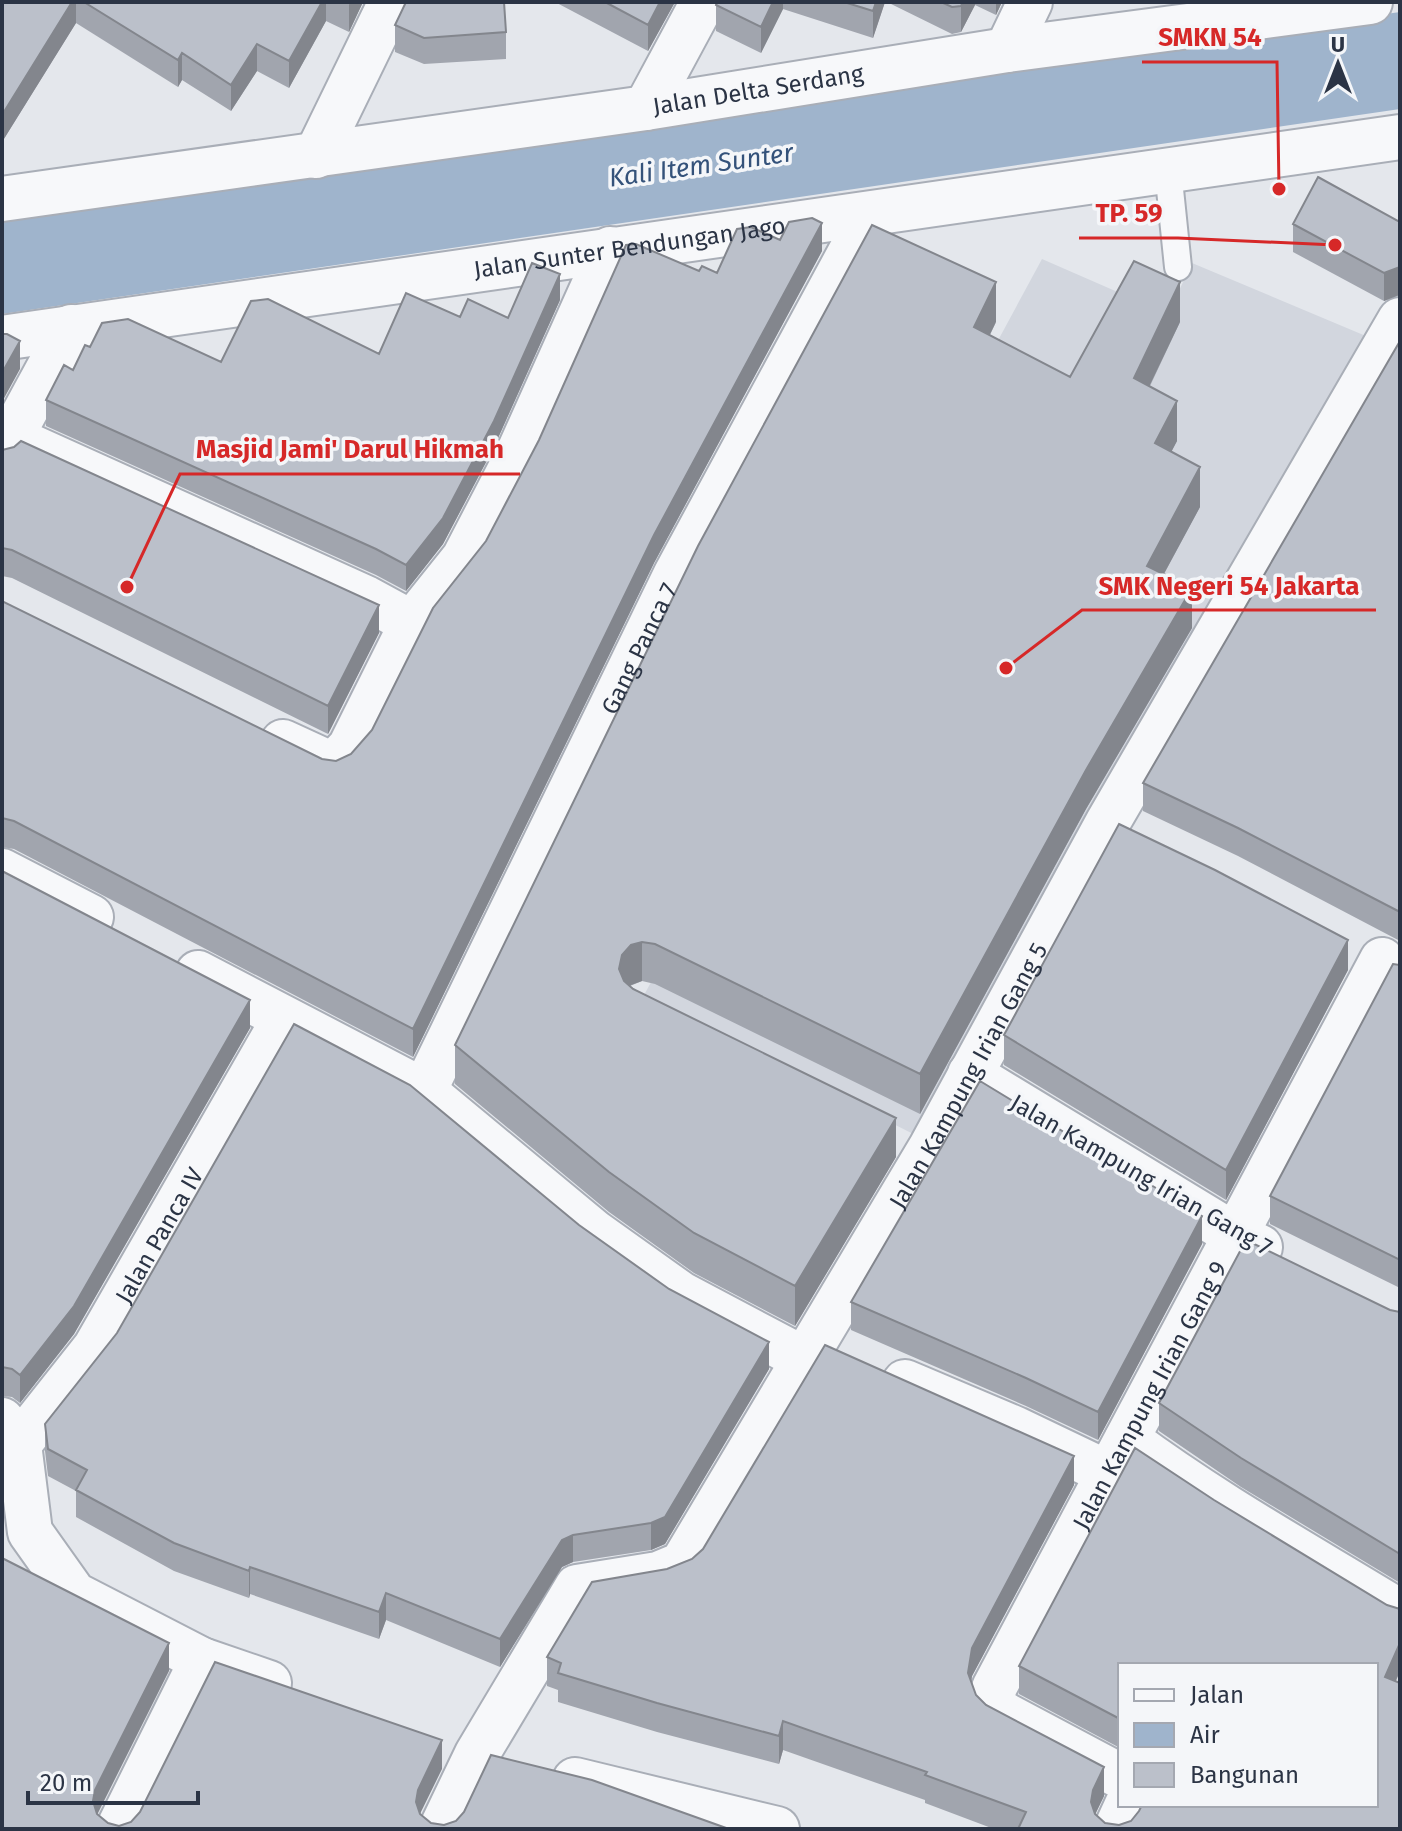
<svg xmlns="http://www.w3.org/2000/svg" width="1402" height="1831" viewBox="0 0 1402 1831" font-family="'Fira Sans',sans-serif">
<rect width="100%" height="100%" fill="#e4e7ec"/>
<path fill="#d2d6de" d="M1042 259 1168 314 1192 263 1373 339 927 1141 643 997Z"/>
<path fill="#9fb4cc" d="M1400 12V109L2 314V211Z"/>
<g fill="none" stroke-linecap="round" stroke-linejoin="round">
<defs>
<path id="service" d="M1168 170 1178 267"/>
<g id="minor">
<path d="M1007 50 1030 2"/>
<path d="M646 108 703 2"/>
<path d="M316 156 391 2"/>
<path id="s1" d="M2 199 646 108 1007 50 1370 2"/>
<path d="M12 438 366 598 412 623 464 558 516 458 610 249"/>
<path d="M2 454 71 327"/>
<path d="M283 742 333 765 350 747 412 623"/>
<path d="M2 871 91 917"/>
<path d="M198 973 424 1091 594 1232 681 1294 804 1359"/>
<path d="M970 1074 1235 1235 1260 1247"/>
<path id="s2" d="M424 1091 676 574 871 214"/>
<path d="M905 1382 1016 1429 1110 1474"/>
<path d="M2 1420 19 1444 30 1532 74 1594 202 1660 269 1683"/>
<path d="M1127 1439C1216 1505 1307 1555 1400 1612"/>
<path id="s3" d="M19 1444 95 1348 284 1019"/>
<path id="s4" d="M1120 1776 998 1711 993 1702 994 1688 1382 960"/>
<path d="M575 1780 777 1829"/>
<path d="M118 1829 202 1660"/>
<path id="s5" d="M441 1829 477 1754 577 1587 658 1574 682 1564 931 1147 1108 822 1400 320"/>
<path d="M1116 1829 1127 1805"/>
</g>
<g id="tertiary">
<path id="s6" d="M2 338 1400 137"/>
</g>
</defs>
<use href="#service" stroke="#a9aeb7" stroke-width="30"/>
<use href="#minor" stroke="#a9aeb7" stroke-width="48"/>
<use href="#tertiary" stroke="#a9aeb7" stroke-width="48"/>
<use href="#service" stroke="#f7f8fa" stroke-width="26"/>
<use href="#minor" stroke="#f7f8fa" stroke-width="44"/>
<use href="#tertiary" stroke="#f7f8fa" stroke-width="44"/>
</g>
<path fill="#a1a5ae" d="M2 2H363L349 32 326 21 289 88 257 71 231 111 182 80 178 87 76 23 2 142Z
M555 2H675L648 51Z
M717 2H885L873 38 783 9 761 53 716 31V5Z
M887 2H1002L996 15 975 5 961 32 952 34Z
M395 25 506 32V59L424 64 395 52Z
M1400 222V295L1384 301 1293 252V224Z
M780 240 822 251 654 563 413 1057 14 849 2 847V601L322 759 336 761 351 754 372 730 699 271 717 273Z
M560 300 494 447 443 544 406 591 376 575 46 426V400L73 370 90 347 221 362 379 354 460 317 508 318Z
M996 322 990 335 1070 377 1180 322 1150 386 1177 441 1171 452 1200 507 1164 574 1192 628 1086 809 920 1114 655 984 642 981 630 986 896 1157 795 1326 694 1273 609 1212 455 1084V1045Z
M1400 341V941L1238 856 1143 811V783Z
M2 450 379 633 328 734 12 578 2 576Z
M2 871 250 1028 74 1334 20 1403 12 1397 2 1396Z
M1400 965V1288L1270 1224V1196Z
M1348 970 1226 1200 1004 1065V1035Z
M579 1225 769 1369 665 1544 651 1550 573 1562 562 1567 500 1667 386 1620 379 1639 250 1594 249 1598 174 1571 76 1517V1491L48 1476 45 1451V1424Z
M1202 1244 1098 1440 1026 1406 851 1330V1302Z
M1390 1310 1400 1312V1583L1241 1487 1159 1431V1403Z
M825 1345 1074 1456V1485L972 1676 971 1681 976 1695 986 1705 1104 1767V1796L1095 1814 1105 1823 1119 1825 1131 1821 1139 1811 1142 1805H1376V1665H1120V1748L1019 1694V1666L1135 1448 1214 1500 1387 1605 1400 1609V1671L1396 1681 1400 1683V1829H994L925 1803V1800L783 1750 779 1764 657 1732 558 1702V1690L547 1686V1657L592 1582 667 1569 692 1559 703 1549Z"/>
<path fill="#83868d" d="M72 2H76V23L2 142V115Z
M322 2H326V21L289 88V61Z
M350 2H363L349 32V5Z
M660 2H675L648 51V25Z
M773 2H783V9L761 53V27Z
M876 2H885L873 38V11Z
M963 2H975V5L961 32V6Z
M996 2H1002L996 15Z
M257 44V71L231 111V85Z
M182 53V80L178 87V60Z
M822 223V251L654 563 413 1057V1029L654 535Z
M1399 267V295L1384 301V273Z
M560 274V300L494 447 443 544 406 591V565Z
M996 282V322L974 366V327Z
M1180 282V322L1134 418V378Z
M20 341V369L2 402V373Z
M1177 401V441L1155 483V443Z
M1200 467V507L1147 605V566Z
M1192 588V628L1086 809 920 1114V1074L1086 770Z
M379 605V633L328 734V706Z
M1348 940V970L1226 1200V1170Z
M642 942V981L631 985 622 994 619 969 622 955 631 945Z
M250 1000V1028L74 1334 20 1403V1375Z
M896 1118V1157L795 1326V1286Z
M1202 1216V1244L1098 1440V1412Z
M769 1342V1369L665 1544 651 1550V1523Z
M1074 1456V1485L972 1676 968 1701V1673L972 1648Z
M573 1535V1562L562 1567 500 1667V1639L562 1540Z
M250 1567V1594L249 1598V1571Z
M386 1593V1620L379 1639V1612Z
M169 1643V1671L95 1819 93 1801 95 1790Z
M1400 1643V1671L1385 1705V1677Z
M783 1721V1750L779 1764V1736Z
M442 1740V1769L418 1818 416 1802 418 1790Z
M1104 1767V1796L1093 1819 1091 1802 1093 1790Z"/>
<path fill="#bbc0ca" stroke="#83868d" stroke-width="2" d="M2 2H72L2 115Z
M84 2H322L289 61 257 44 231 85 182 53 178 60Z
M406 2H504L506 32 424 38 395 25Z
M605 2H660L648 25Z
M717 2H773L761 27 716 5Z
M844 2H876L873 11Z
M941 2H963L961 6 952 7Z
M1318 177 1400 222V267L1384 273 1293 224Z
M812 218 822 223 654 535 413 1029 14 821 2 818V601L322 759 336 761 351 754 372 730 433 608 486 541 539 440 626 245 636 244 699 271 702 266 717 273 737 229 751 227 780 240 789 222Z
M872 225 996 282 974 327 1070 377 1134 261 1180 282 1134 378 1177 401 1155 443 1200 467 1147 566 1192 588 1086 770 920 1074 655 944 642 942 631 945 622 955 619 969 624 981 633 989 896 1118 795 1286 694 1233 609 1172 455 1045 698 546Z
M532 263 560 274 494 421 443 518 406 565 376 549 46 400 64 365 73 370 85 345 90 347 102 323 128 319 221 362 251 301 268 299 379 354 406 293 460 317 468 299 508 318Z
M2 334H7L20 341 2 373Z
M1400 341V912L1238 828 1143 783Z
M21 441 379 605 328 706 12 550 2 548V450L14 447Z
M1119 824 1215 870 1348 940 1226 1170 1004 1035Z
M2 871 250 1000 74 1306 20 1375 12 1369 2 1367Z
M1393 964 1400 965V1260L1270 1196Z
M294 1024 410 1085 579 1225 669 1289 769 1342 665 1517 651 1523 573 1535 562 1540 500 1639 386 1593 379 1612 250 1567 249 1571 174 1543 76 1490 87 1470 48 1449 45 1424 117 1333Z
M980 1081 1202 1216 1098 1412 1026 1378 851 1302Z
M1246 1240 1390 1310 1400 1312V1554L1241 1458 1159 1403Z
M825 1345 1074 1456 972 1648 968 1673 976 1695 986 1705 1104 1767 1093 1790 1091 1802 1095 1814 1105 1823 1119 1825 1131 1821 1139 1811 1142 1805H1376V1665H1120V1719L1019 1666 1135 1448 1214 1500 1387 1605 1400 1609V1643L1385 1677 1400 1683V1829H1018L1026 1812 925 1775 927 1772 783 1721 779 1736 657 1703 558 1673 561 1663 547 1657 592 1582 667 1569 692 1559 703 1549Z
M2 1558 169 1643 95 1790 93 1801 97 1814 108 1823 119 1826 131 1822 140 1812 215 1662 442 1740 418 1790 416 1802 420 1814 431 1823 444 1825 456 1821 464 1812 491 1755 592 1780 729 1829H2Z"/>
<g text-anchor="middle" stroke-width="7" stroke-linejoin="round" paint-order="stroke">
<g font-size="24" fill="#2b3445" stroke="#f4f6f9">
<text dy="8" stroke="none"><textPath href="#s1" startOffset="764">Jalan Delta Serdang</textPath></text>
<text dy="8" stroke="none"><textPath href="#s6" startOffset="634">Jalan Sunter Bendungan Jago</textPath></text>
<text dy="8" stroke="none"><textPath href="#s2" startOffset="492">Gang Panca 7</textPath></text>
<text dy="8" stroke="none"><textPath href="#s5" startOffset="952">Jalan Kampung Irian Gang 5</textPath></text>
<text transform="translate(1141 1175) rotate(30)" y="8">Jalan Kampung Irian Gang 7</text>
<text dy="8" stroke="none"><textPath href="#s3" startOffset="252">Jalan Panca IV</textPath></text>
<text dy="8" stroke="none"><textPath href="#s4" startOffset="494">Jalan Kampung Irian Gang 9</textPath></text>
</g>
<g font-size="26" font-style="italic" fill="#34527a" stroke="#f4f6f9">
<text transform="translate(701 165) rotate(-8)" y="9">Kali Item Sunter</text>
</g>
</g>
<path fill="none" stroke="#d62828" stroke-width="3" d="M1279 189L1277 62H1142M1335 245L1178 238H1079M127 587L180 474H520M1006 668L1082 610H1376"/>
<g fill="#d62828" stroke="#f4f6f9" stroke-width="3">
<circle cx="1279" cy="189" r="8"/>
<circle cx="1335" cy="245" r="8"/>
<circle cx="127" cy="587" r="8"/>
<circle cx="1006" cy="668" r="8"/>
</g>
<g font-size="26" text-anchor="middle" font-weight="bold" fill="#d62828" stroke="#f4f6f9" stroke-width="7" stroke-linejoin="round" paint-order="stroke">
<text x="1210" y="46">SMKN 54</text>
<text x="1129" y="222">TP. 59</text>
<text x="350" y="458">Masjid Jami' Darul Hikmah</text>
<text x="1229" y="595">SMK Negeri 54 Jakarta</text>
</g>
<rect width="1402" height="1831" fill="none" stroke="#2b3445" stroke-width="8"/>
<rect x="1118" y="1663" width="260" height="144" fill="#f4f6f9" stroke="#a4a8b1" stroke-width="2"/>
<rect x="1134" y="1689" width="40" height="12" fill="#f7f8fa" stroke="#a4a8b1" stroke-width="2"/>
<text x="1190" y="1703" font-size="24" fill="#2b3445">Jalan</text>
<rect x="1134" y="1723" width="40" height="24" fill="#9fb4cc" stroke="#a4a8b1" stroke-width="2"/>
<text x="1190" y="1743" font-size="24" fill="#2b3445">Air</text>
<rect x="1134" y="1763" width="40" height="24" fill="#bbc0ca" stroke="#a4a8b1" stroke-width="2"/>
<text x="1190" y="1783" font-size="24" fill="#2b3445">Bangunan</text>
<g transform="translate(1338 64)" stroke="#f4f6f9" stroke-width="6" paint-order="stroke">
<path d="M0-6L14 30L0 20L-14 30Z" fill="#2b3445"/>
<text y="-12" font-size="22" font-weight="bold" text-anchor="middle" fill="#2b3445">U</text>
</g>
<path d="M28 1791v12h170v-12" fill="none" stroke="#2b3445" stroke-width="4"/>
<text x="40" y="1791" font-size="24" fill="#2b3445" stroke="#f4f6f9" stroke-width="6" paint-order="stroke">20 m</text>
</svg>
